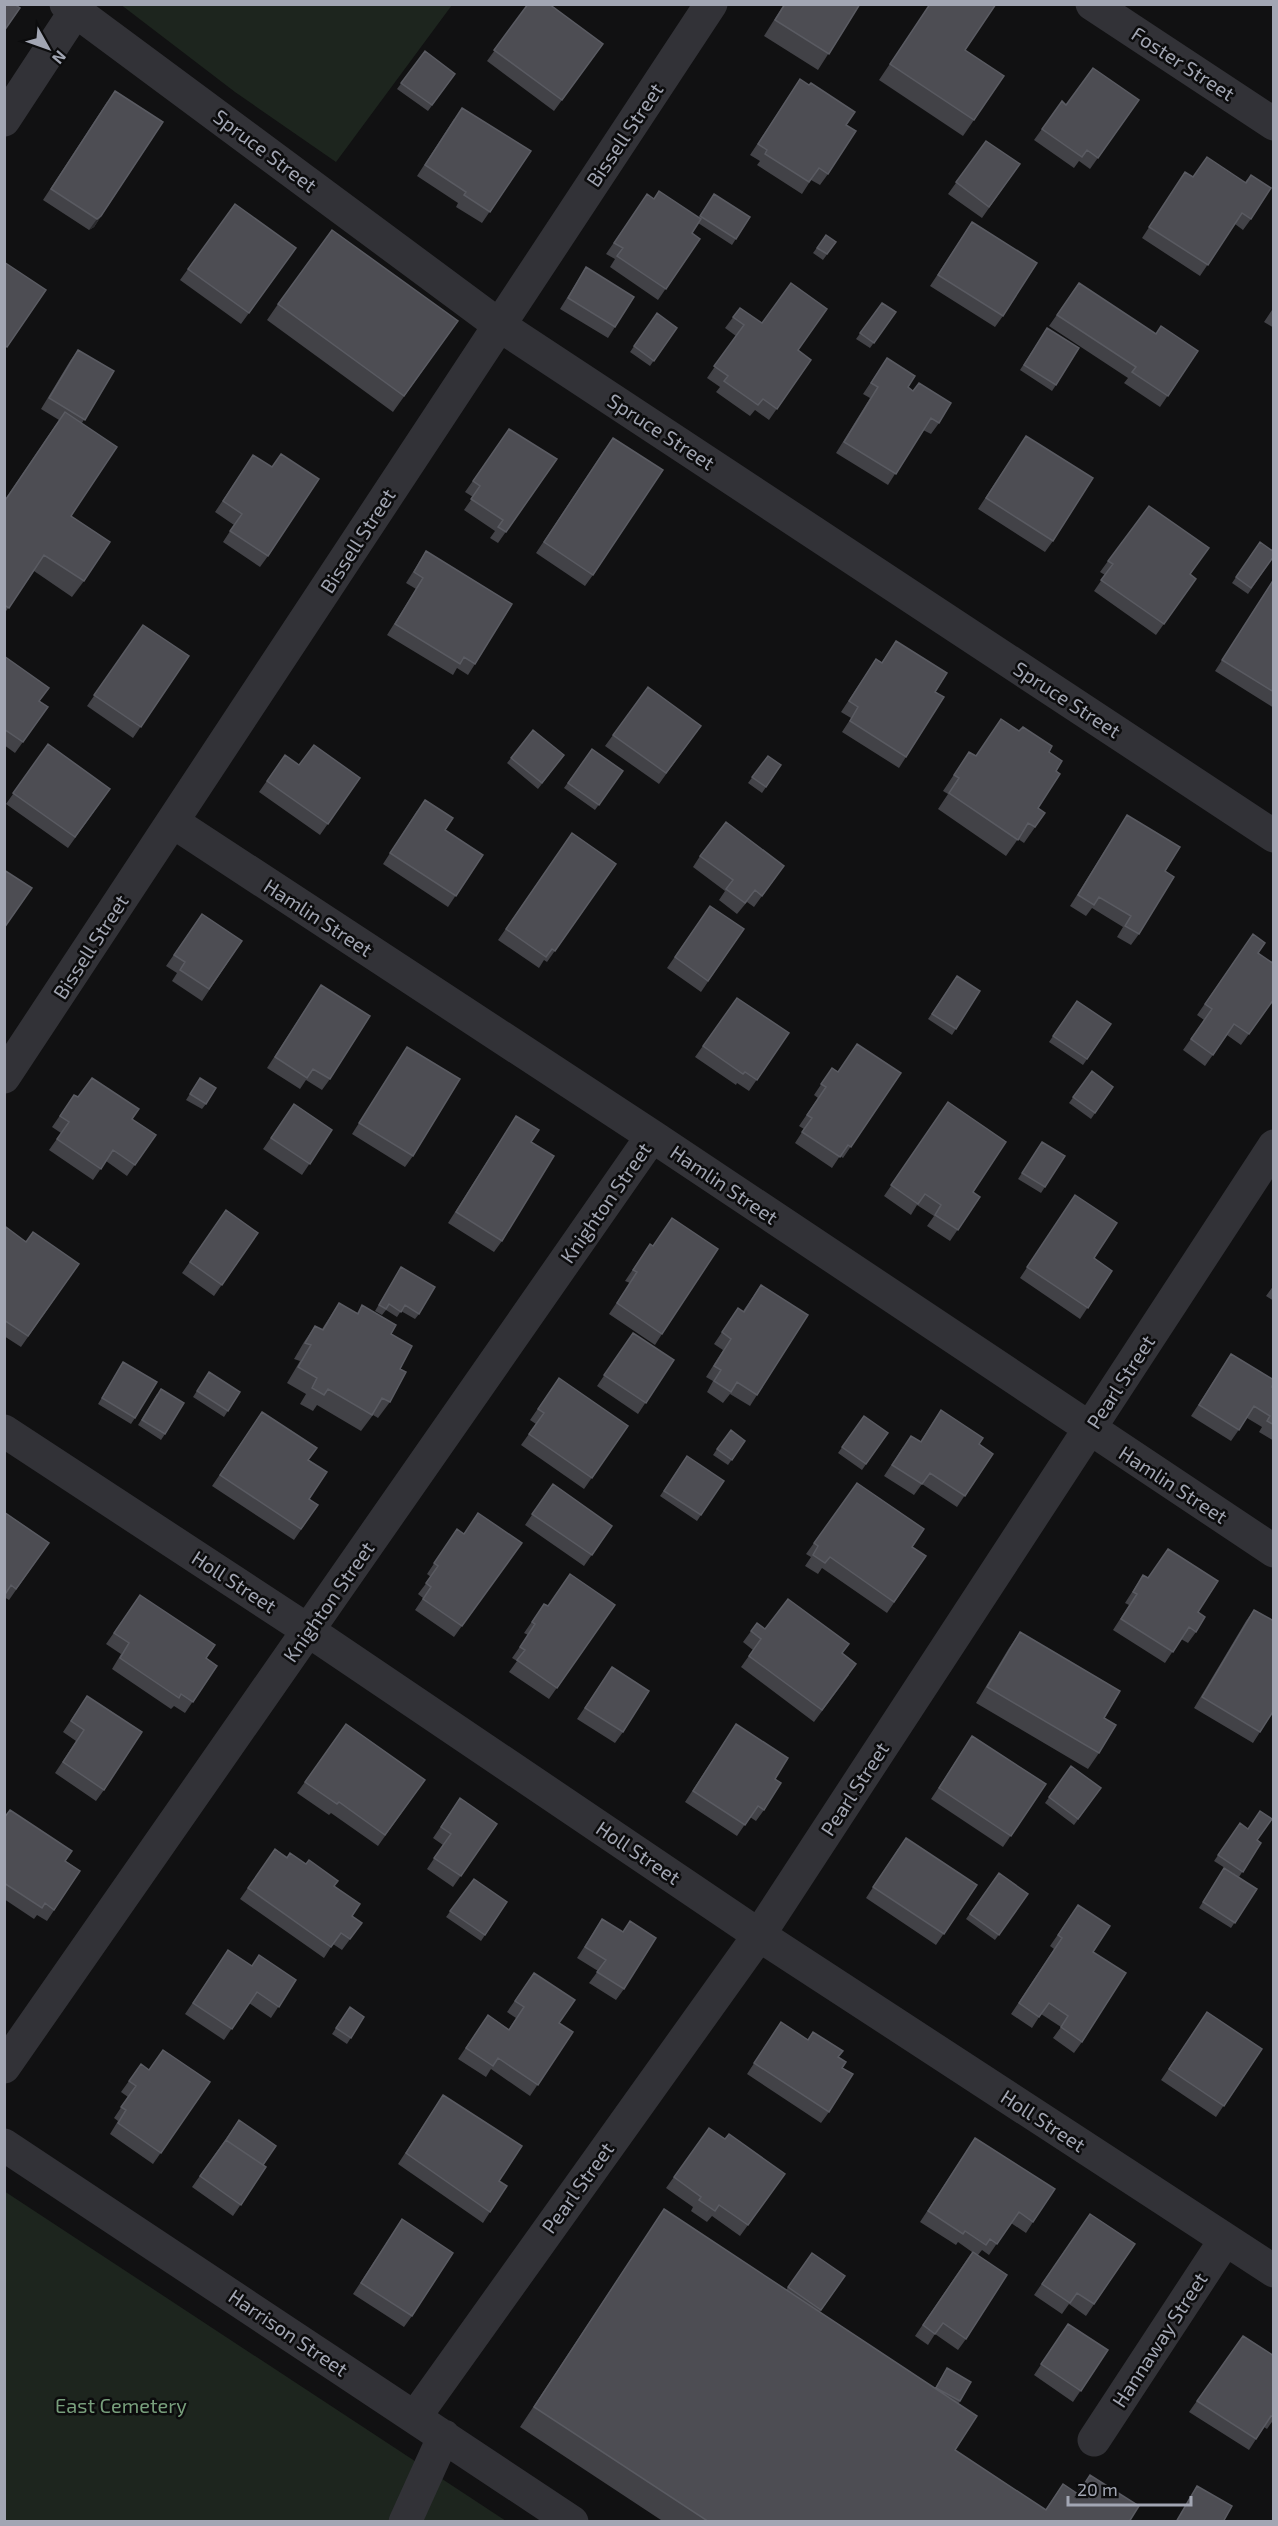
<svg xmlns="http://www.w3.org/2000/svg" width="1278" height="2526" viewBox="0 0 1278 2526" font-family="'Exo 2',sans-serif">
<rect width="100%" height="100%" fill="#111112"/>
<path fill="#1d251e" d="M120 4H452V5L336 162 235 92Z
M4 2191 506 2521H5Z"/>
<g fill="none" stroke-linecap="round" stroke-linejoin="round">
<path stroke="#323237" stroke-width="33" d="M66 4 499 325 1274 836
M1092 4 1274 124
M4 120 80 4
M173 822 652 1136 1274 1551
M4 1077 711 4
M4 1431 309 1631 759 1935 1274 2271
M4 2067 652 1136
M4 2145 572 2522
M415 2417 759 1935 1274 1146
M1094 2440 1225 2240
M405 2522 444 2436"/>
</g>
<path fill="#424247" d="M528 4 603 44 554 111 487 61Z
M784 4H860L818 70 764 36Z
M930 4 965 50 974 120 963 136 879 80Z
M425 51 455 74 428 111 397 89Z
M800 79 846 125 828 174 820 185 811 180 802 194 757 165 760 161 750 155Z
M1139 100 1090 169 1079 161 1074 168 1034 140 1062 101 1066 105Z
M107 102 163 122 94 227 89 230 43 200Z
M454 119 531 151 482 223 456 207 458 203 417 176Z
M986 141 1020 164 982 218 948 194Z
M1185 172 1193 177 1245 182 1251 175V219L1243 230 1235 224 1200 276 1142 238Z
M659 191 699 218 714 194 750 217 732 245 698 223 692 233 700 239 658 300 610 267 615 259 606 254 647 194 654 199Z
M235 204 296 248 241 324 180 280Z
M972 222 1003 316 995 327 930 286Z
M826 235 836 242 823 260 813 253Z
M586 267 615 327 608 338 560 309Z
M1079 283 1156 334 1198 351 1160 407 1124 383 1128 378 1049 326Z
M882 303 896 312 870 348 856 339Z
M278 304 458 321 393 412 267 320Z
M1274 307V328L1264 322Z
M740 308 811 360 769 420 755 410 750 416 716 392 720 387 707 378 736 336 725 328Z
M657 313 677 328 650 366 630 352Z
M1047 328 1056 385 1052 391 1020 370Z
M78 350 114 371 82 423 71 516 84 581 72 597 34 571 4 614V501L59 420 41 409 70 361Z
M887 358 908 387 939 423 931 434 923 430 888 485 836 453 870 398 863 394Z
M509 429 557 459 498 543 490 538 495 531 464 510 473 497 465 492Z
M1026 436 1053 541 1045 552 978 509Z
M605 449 593 575 585 586 536 553Z
M281 454 268 556 260 567 223 542 234 525 215 512 253 455 272 467Z
M1260 542 1274 556 1248 594 1232 583Z
M426 551 475 664 468 675 457 668 453 675 387 635 416 589 406 583Z
M1108 561 1190 574 1196 579 1156 635 1094 591 1105 575 1100 572Z
M1274 579V708L1215 671Z
M143 625 189 656 133 738 87 706Z
M896 641 935 692 906 757 899 768 842 732 851 718 841 712 876 659 882 662Z
M4 656 40 701 48 707 15 753 4 745Z
M648 687 701 726 659 784 605 746Z
M48 744 110 789 68 848 6 804Z
M592 749 623 771 595 810 564 788Z
M969 752 975 756 1049 752 1056 771 1038 808 1045 813 1024 843 1018 839 1006 856 938 809 948 794 943 791Z
M285 755 299 765 360 778 320 835 259 792Z
M564 755 538 789 507 763 511 758Z
M768 756 781 765 762 793 748 783Z
M417 811 483 855 448 907 383 864Z
M1127 815 1165 871 1139 934 1131 945 1117 937 1123 927 1092 908 1086 916 1070 906Z
M572 833 616 864 547 962 544 960 539 968 498 940Z
M700 856 776 877 754 907 747 902 737 914 719 900 725 891 693 867Z
M710 906 744 929 701 992 667 968Z
M202 914 242 941 202 1001 172 981 177 973 166 966Z
M1253 934 1274 999 1241 1045 1227 1035 1205 1066 1183 1050 1204 1020 1197 1015Z
M957 976 980 991 952 1035 928 1019Z
M321 985 330 1079 322 1090 306 1080 300 1089 267 1068Z
M737 998 789 1033 749 1091 737 1083 736 1085 695 1057Z
M1077 1001 1111 1024 1083 1065 1049 1042Z
M407 1047 413 1156 405 1167 352 1134Z
M832 1068 838 1072 901 1073 843 1158 840 1156 832 1168 795 1143 804 1129 799 1126 818 1098 814 1095Z
M1092 1071 1113 1087 1091 1119 1069 1103Z
M200 1078 206 1104 202 1109 186 1100Z
M74 1095 78 1097 132 1119 156 1135 127 1176 106 1161 93 1180 49 1150 61 1133 52 1127Z
M948 1102 973 1192 980 1197 950 1241 927 1226 934 1216 917 1205 911 1215 884 1196Z
M294 1104 332 1130 302 1175 263 1149Z
M516 1116 531 1142 502 1241 494 1252 448 1223Z
M1042 1142 1065 1156 1041 1193 1018 1179Z
M1075 1195 1094 1258 1112 1271 1080 1319 1020 1278Z
M226 1210 258 1233 214 1296 182 1273Z
M4 1230 26 1241 79 1264 21 1347 4 1336Z
M650 1244 653 1246 662 1334 655 1345 609 1314 630 1283 625 1281Z
M401 1267 419 1314 415 1319 401 1311 397 1317 386 1310 382 1315 375 1311Z
M761 1285 757 1395 750 1406 730 1394 723 1403 707 1392 713 1381 706 1377 723 1350 714 1344 738 1308 743 1311Z
M1274 1285V1301L1266 1296Z
M339 1303 357 1313 362 1305 391 1334 400 1369 390 1402 378 1418 373 1415 361 1431 317 1405 313 1411 300 1404 306 1394 287 1383 300 1361 294 1359 304 1342 315 1326 322 1329Z
M633 1333 674 1360 638 1414 597 1386Z
M1231 1354 1274 1387V1441L1259 1432 1262 1427 1247 1418 1231 1441 1191 1416Z
M123 1362 135 1418 131 1424 98 1404Z
M209 1372 240 1392 224 1417 193 1397Z
M559 1378 628 1426 584 1489 521 1445 536 1424 530 1420Z
M157 1394 165 1434 161 1440 138 1425Z
M941 1410 979 1444 993 1454 957 1507 922 1484 914 1495 884 1476 903 1447 920 1442Z
M262 1412 308 1460 309 1499 318 1505 294 1540 212 1486Z
M864 1416 888 1433 862 1470 838 1453Z
M745 1441 728 1465 713 1455 717 1449Z
M687 1456 724 1481 697 1521 660 1496Z
M857 1483 912 1547 926 1556 887 1613 822 1568 818 1574 805 1566 811 1557 806 1554Z
M553 1484 612 1526 584 1566 525 1525Z
M4 1512 49 1543 9 1600 4 1597Z
M457 1529 464 1534 522 1543 454 1637 415 1610 423 1598 418 1594 431 1577 427 1574Z
M1143 1575 1198 1612 1196 1632 1188 1643 1181 1639 1165 1663 1113 1630 1129 1605 1125 1603Z
M140 1595 206 1658 217 1666 185 1713 174 1706 171 1709 112 1669 121 1654 106 1644Z
M544 1604 548 1606 615 1605 549 1699 509 1672 517 1661 512 1658 528 1635 524 1633Z
M1254 1610 1260 1732 1253 1743 1194 1708 1246 1621Z
M757 1623 765 1629 849 1675 814 1722 741 1667 753 1650 743 1642Z
M1020 1632 1104 1718 1099 1753 1088 1769 976 1703 1009 1648Z
M612 1667 623 1732 615 1743 577 1719Z
M87 1696 104 1790 96 1801 55 1773 76 1741 63 1732Z
M346 1724 425 1780 378 1846 331 1813 329 1815 297 1793Z
M736 1724 775 1779 764 1810 756 1821 750 1817 737 1836 685 1802Z
M965 1747 1046 1784 1003 1847 931 1799Z
M1071 1766 1101 1788 1074 1825 1045 1803Z
M460 1798 497 1824 453 1887 427 1869 443 1845 433 1838Z
M4 1817 80 1871 47 1921 37 1915 34 1919 4 1899Z
M1240 1823 1261 1843 1239 1877 1214 1861Z
M275 1849 334 1886 352 1916 362 1923 342 1950 333 1944 324 1958 240 1899Z
M898 1849 977 1885 936 1945 866 1898Z
M1224 1868 1257 1889 1231 1928 1199 1908Z
M999 1873 1028 1894 995 1940 966 1919Z
M474 1879 507 1902 481 1941 446 1917Z
M1078 1905 1093 1952 1082 2042 1074 2053 1053 2038 1061 2027 1041 2014 1032 2028 1011 2014 1054 1949 1050 1946Z
M602 1919 622 1932 624 1989 616 2000 589 1983 598 1971 577 1958Z
M228 1950 252 1966 296 1980 271 2018 249 2003 224 2040 185 2014Z
M534 1973 559 2023 573 2032 530 2096 491 2069 486 2077 458 2059 488 2015 509 2029 516 2018 507 2012Z
M350 2007 364 2017 347 2044 332 2034Z
M1207 2012 1262 2049 1216 2117 1161 2080Z
M781 2022 808 2040 838 2057 842 2068 829 2112 821 2123 747 2074Z
M141 2064 149 2070 210 2082 153 2164 110 2134 118 2121 114 2118 128 2097 121 2092Z
M443 2095 490 2212 483 2223 398 2164Z
M239 2120 263 2165 266 2167 233 2216 192 2187Z
M709 2128 725 2139 785 2174 740 2236 712 2216 707 2222 691 2211 693 2207 666 2188Z
M975 2138 1033 2222 1026 2233 1011 2223 989 2255 982 2250 978 2255 966 2339 958 2350 935 2334 928 2345 915 2336 972 2252 958 2242 956 2245 920 2222Z
M664 2209 786 2290 812 2253 845 2276 820 2312 935 2388 947 2368 971 2382 959 2403 955 2450 1045 2510 1063 2484 1077 2493 1090 2475 1129 2522H664L520 2427Z
M1090 2214 1135 2244 1086 2316 1069 2304 1062 2314 1034 2295Z
M402 2219 412 2316 404 2327 353 2294Z
M1068 2324 1108 2350 1073 2402 1034 2375Z
M1243 2336 1274 2417V2419L1267 2429 1264 2427 1249 2450 1189 2412Z"/>
<path fill="#2a2a2d" d="M101 216 94 227 89 230 97 219Z"/>
<path fill="#4d4d53" stroke="#5a5b62" stroke-width="1.5" d="M4 4H14L20 8 4 31Z
M528 4H549L603 44 562 100 494 50Z
M785 4H860L829 54 775 20Z
M930 4H996L965 50 1004 76 974 120 890 64Z
M425 51 455 74 432 105 401 83Z
M1093 68 1139 100 1098 158 1087 150 1082 157 1042 129 1062 101 1066 105Z
M800 79 809 85 811 83 855 112 846 125 856 131 828 174 819 168 809 182 765 154 767 150 758 144Z
M115 91 163 122 101 216 97 219 51 189Z
M462 108 531 151 490 212 464 195 466 192 425 165Z
M986 141 1020 164 989 207 956 182Z
M1207 157 1246 183 1251 175 1271 188 1251 219 1242 213 1208 265 1149 227 1185 172 1193 177Z
M659 191 701 219 692 233 700 239 666 289 617 256 623 248 614 243 647 194 654 199Z
M714 194 750 217 736 239 700 216Z
M235 204 296 248 249 313 188 269Z
M972 222 1037 263 1003 316 938 275Z
M332 230 458 321 404 396 278 304Z
M826 235 836 242 827 254 817 248Z
M4 262 46 290 7 347 4 345Z
M586 267 634 297 615 327 568 298Z
M791 283 827 309 798 350 811 360 777 409 763 399 758 405 724 381 728 376 714 366 744 325 733 317 740 308 762 323Z
M1079 283 1156 334 1161 326 1198 351 1168 396 1132 372 1136 367 1057 315Z
M882 303 896 312 874 343 860 333Z
M657 313 677 328 654 361 634 346Z
M1047 328 1079 348 1056 385 1024 365Z
M78 350 114 371 85 420 49 398Z
M887 358 915 376 908 387 913 391 919 383 951 403 939 423 931 418 896 474 844 442 878 387 871 383Z
M65 412 117 447 71 516 110 542 84 581 44 555 9 608 4 605V502Z
M509 429 557 459 506 532 498 527 503 520 471 499 480 486 473 481Z
M1026 436 1093 478 1053 541 986 498Z
M613 438 663 470 593 575 544 542Z
M281 454 319 479 268 556 230 531 242 514 223 501 253 455 272 467Z
M1149 506 1209 548 1190 574 1196 579 1164 624 1101 580 1113 564 1108 561Z
M1260 542 1274 552V556L1251 588 1236 577Z
M426 551 512 604 475 664 464 657 460 664 395 624 423 578 414 572Z
M1274 579V692L1222 660Z
M143 625 189 656 141 727 94 695Z
M896 641 947 673 935 692 944 697 906 757 850 721 858 707 849 701 876 659 882 663Z
M4 656 49 688 39 701 48 707 23 742 4 729Z
M648 687 701 726 666 773 613 735Z
M1001 719 1019 731 1023 727 1052 746 1049 752 1062 761 1056 771 1060 774 1038 808 1045 813 1035 827 1028 823 1018 840 949 793 959 778 954 775 969 752 976 756Z
M533 730 564 755 542 783 511 758Z
M48 744 110 789 75 837 13 793Z
M314 745 360 778 328 824 267 781 285 755 299 765Z
M592 749 623 771 599 805 568 783Z
M768 756 781 765 766 787 752 777Z
M425 800 453 818 445 830 483 855 456 896 390 853Z
M1127 815 1180 847 1165 871 1174 877 1139 934 1125 926 1131 916 1099 897 1094 905 1078 895Z
M726 822 784 866 762 896 755 890 745 903 726 889 733 880 700 856Z
M572 833 616 864 555 951 552 949 546 957 506 929Z
M4 870 32 888 4 928Z
M710 906 744 929 708 981 675 957Z
M202 914 242 941 209 989 180 970 185 962 174 955Z
M1253 934 1265 943 1258 953 1274 964V999L1249 1034 1234 1024 1213 1055 1191 1039 1212 1009 1205 1004Z
M957 976 980 991 956 1029 932 1014Z
M321 985 370 1016 330 1079 313 1069 307 1078 275 1057Z
M737 998 789 1033 757 1080 745 1072 743 1074 703 1046Z
M1077 1001 1111 1024 1087 1059 1053 1036Z
M857 1044 901 1073 851 1147 848 1145 840 1157 802 1132 812 1118 807 1115 826 1087 821 1084 832 1068 838 1072Z
M407 1047 460 1079 413 1156 359 1123Z
M1092 1071 1113 1087 1095 1113 1073 1097Z
M92 1078 139 1109 132 1119 156 1135 135 1165 113 1150 101 1169 57 1139 69 1122 60 1116 74 1095 78 1097Z
M200 1078 216 1088 206 1104 190 1094Z
M948 1102 1006 1142 973 1192 980 1197 958 1230 935 1215 941 1205 925 1194 918 1204 891 1185Z
M294 1104 332 1130 310 1164 271 1138Z
M516 1116 539 1130 531 1142 554 1156 502 1241 456 1212Z
M1042 1142 1065 1156 1045 1187 1022 1173Z
M1075 1195 1117 1223 1094 1258 1112 1271 1088 1308 1027 1267Z
M226 1210 258 1233 222 1285 190 1262Z
M672 1218 718 1249 662 1334 617 1303 637 1272 633 1270 650 1244 653 1246Z
M6 1227 26 1242 33 1232 79 1264 28 1336 4 1320V1230Z
M401 1267 435 1287 419 1314 405 1305 401 1312 389 1304 386 1309 379 1305Z
M761 1285 808 1315 757 1395 737 1382 731 1392 714 1381 721 1370 714 1366 731 1339 722 1332 738 1308 744 1312Z
M339 1303 358 1314 362 1305 396 1325 391 1334 412 1346 400 1369 406 1372 390 1402 382 1398 372 1415 328 1389 324 1395 312 1388 317 1378 298 1367 311 1345 305 1343 315 1326 323 1330Z
M633 1333 674 1360 646 1403 604 1375Z
M1231 1354 1274 1380 1272 1387H1274V1425L1267 1421 1270 1416 1254 1406 1239 1430 1199 1405Z
M123 1362 157 1382 135 1418 102 1398Z
M209 1372 240 1392 228 1411 197 1391Z
M559 1378 628 1426 592 1478 529 1434 544 1413 538 1409Z
M161 1389 184 1403 165 1434 142 1420Z
M941 1410 983 1438 979 1444 993 1454 965 1496 930 1473 922 1484 892 1465 911 1436 921 1442Z
M262 1412 317 1448 308 1460 327 1472 309 1499 318 1505 301 1529 220 1475Z
M864 1416 888 1433 866 1464 842 1447Z
M731 1430 745 1441 732 1460 717 1449Z
M687 1456 724 1481 701 1515 664 1491Z
M857 1483 924 1529 912 1547 926 1556 894 1602 830 1557 825 1563 813 1555 818 1546 814 1543Z
M553 1484 612 1526 592 1555 532 1514Z
M4 1512 49 1543 16 1589 11 1585 4 1596Z
M478 1513 522 1543 462 1626 423 1599 431 1587 426 1583 438 1566 434 1563 457 1529 464 1534Z
M1168 1549 1218 1581 1198 1612 1205 1617 1196 1632 1189 1627 1173 1652 1121 1619 1137 1594 1133 1592 1143 1575 1148 1578Z
M570 1574 615 1605 557 1688 517 1660 525 1650 520 1647 535 1624 532 1622 544 1604 548 1606Z
M140 1595 215 1645 206 1658 217 1666 193 1702 181 1694 179 1698 120 1658 129 1643 114 1633Z
M788 1599 849 1644 842 1653 856 1664 822 1710 749 1656 761 1639 751 1631 757 1623 765 1629Z
M1254 1610 1274 1621V1710L1260 1732 1202 1697Z
M1020 1632 1120 1691 1104 1718 1116 1725 1099 1753 987 1687Z
M612 1667 649 1691 623 1732 585 1708Z
M87 1696 142 1732 104 1790 63 1762 84 1730 71 1721Z
M346 1724 425 1780 385 1835 339 1802 337 1804 305 1782Z
M736 1724 788 1758 775 1779 781 1783 764 1810 758 1806 745 1825 693 1791Z
M972 1736 1046 1784 1011 1836 939 1788Z
M1071 1766 1101 1788 1078 1819 1049 1797Z
M460 1798 497 1824 461 1876 434 1858 451 1834 441 1827Z
M10 1810 72 1851 65 1861 80 1871 54 1910 45 1903 42 1908 4 1883V1818Z
M1260 1811 1272 1819 1257 1840 1261 1843 1243 1872 1218 1855 1240 1823 1248 1829Z
M906 1838 977 1885 944 1934 873 1887Z
M275 1849 287 1858 290 1853 306 1864 309 1860 338 1881 334 1886 360 1904 352 1916 362 1923 350 1939 341 1933 331 1947 248 1888Z
M1224 1868 1257 1889 1235 1923 1203 1902Z
M999 1873 1028 1894 999 1935 970 1914Z
M474 1879 507 1902 485 1935 450 1911Z
M1078 1905 1110 1926 1093 1952 1126 1973 1082 2042 1061 2027 1068 2016 1049 2003 1039 2017 1019 2003 1062 1938 1058 1935Z
M602 1919 623 1932 630 1921 656 1938 624 1989 597 1972 606 1960 585 1947Z
M228 1950 252 1966 259 1955 296 1980 279 2007 257 1992 232 2029 193 2003Z
M534 1973 575 2000 559 2023 573 2032 538 2085 498 2058 493 2066 466 2048 488 2015 509 2030 524 2007 515 2001Z
M350 2007 364 2017 351 2038 336 2028Z
M1207 2012 1262 2049 1224 2106 1169 2069Z
M781 2022 808 2040 813 2032 843 2051 838 2057 846 2062 842 2068 853 2074 829 2112 754 2063Z
M163 2050 210 2082 161 2153 118 2123 126 2110 121 2107 136 2086 129 2081 141 2064 149 2070Z
M443 2095 522 2146 499 2181 507 2186 490 2212 406 2153Z
M239 2120 276 2146 263 2165 226 2140Z
M709 2128 725 2139 729 2134 785 2174 748 2225 719 2205 715 2211 699 2200 701 2197 674 2177Z
M975 2138 1055 2189 1033 2222 1019 2212 997 2244 990 2239 986 2245 965 2231 963 2234 928 2211Z
M226 2140 266 2167 241 2205 200 2176Z
M664 2209 977 2416 955 2450 1046 2510 1063 2484 1078 2494 1090 2475 1139 2506 1129 2522H709L534 2407Z
M1090 2214 1135 2244 1094 2304 1077 2293 1070 2303 1042 2284Z
M402 2219 453 2253 412 2316 361 2283Z
M973 2252 1007 2275 966 2339 943 2323 935 2334 923 2325Z
M812 2253 845 2276 821 2310 788 2287Z
M1068 2324 1108 2350 1081 2391 1041 2364Z
M1243 2336 1274 2356V2417L1271 2416 1256 2439 1197 2401Z
M947 2368 971 2382 960 2401 936 2388Z
M1197 2486 1232 2506 1223 2522H1176Z"/>
<g text-anchor="middle" stroke-width="5" stroke-linejoin="round" paint-order="stroke">
<g font-size="20" fill="#a2a6b3" stroke="#0c0c0d">
<text transform="translate(1183 64) rotate(33)" y="7">Foster Street</text>
<text transform="translate(625 135) rotate(-56)" y="7">Bissell Street</text>
<text transform="translate(265 151) rotate(37)" y="7">Spruce Street</text>
<text transform="translate(661 432) rotate(33)" y="7">Spruce Street</text>
<text transform="translate(358 541) rotate(-57)" y="7">Bissell Street</text>
<text transform="translate(1067 700) rotate(33)" y="7">Spruce Street</text>
<text transform="translate(318 918) rotate(33)" y="7">Hamlin Street</text>
<text transform="translate(91 947) rotate(-57)" y="7">Bissell Street</text>
<text transform="translate(724 1185) rotate(34)" y="7">Hamlin Street</text>
<text transform="translate(606 1203) rotate(-55)" y="7">Knighton Street</text>
<text transform="translate(1121 1382) rotate(-57)" y="7">Pearl Street</text>
<text transform="translate(1173 1485) rotate(33)" y="7">Hamlin Street</text>
<text transform="translate(234 1582) rotate(33)" y="7">Holl Street</text>
<text transform="translate(329 1602) rotate(-55)" y="7">Knighton Street</text>
<text transform="translate(855 1789) rotate(-57)" y="7">Pearl Street</text>
<text transform="translate(638 1853) rotate(34)" y="7">Holl Street</text>
<text transform="translate(1043 2121) rotate(33)" y="7">Holl Street</text>
<text transform="translate(578 2188) rotate(-54)" y="7">Pearl Street</text>
<text transform="translate(288 2333) rotate(34)" y="7">Harrison Street</text>
<text transform="translate(1160 2340) rotate(-57)" y="7">Hannaway Street</text>
</g>
<g font-size="20" fill="#789f7c" stroke="#0c0c0d">
<text x="121" y="2413">East Cemetery</text>
</g>
</g>
<rect width="1278" height="2526" fill="none" stroke="#a2a6b3" stroke-width="12"/>
<g transform="translate(48 48) rotate(130)" stroke="#0c0c0d" stroke-width="4.5" paint-order="stroke">
<path d="M0-4.5L10 22L0 15L-10 22Z" fill="#a2a6b3"/>
<text y="-9" font-size="16" font-weight="bold" text-anchor="middle" fill="#a2a6b3">N</text>
</g>
<path d="M1068 2496v9h123v-9" fill="none" stroke="#a2a6b3" stroke-width="3"/>
<text x="1077" y="2496" font-size="18" fill="#a2a6b3" stroke="#0c0c0d" stroke-width="4.5" paint-order="stroke">20 m</text>
</svg>
